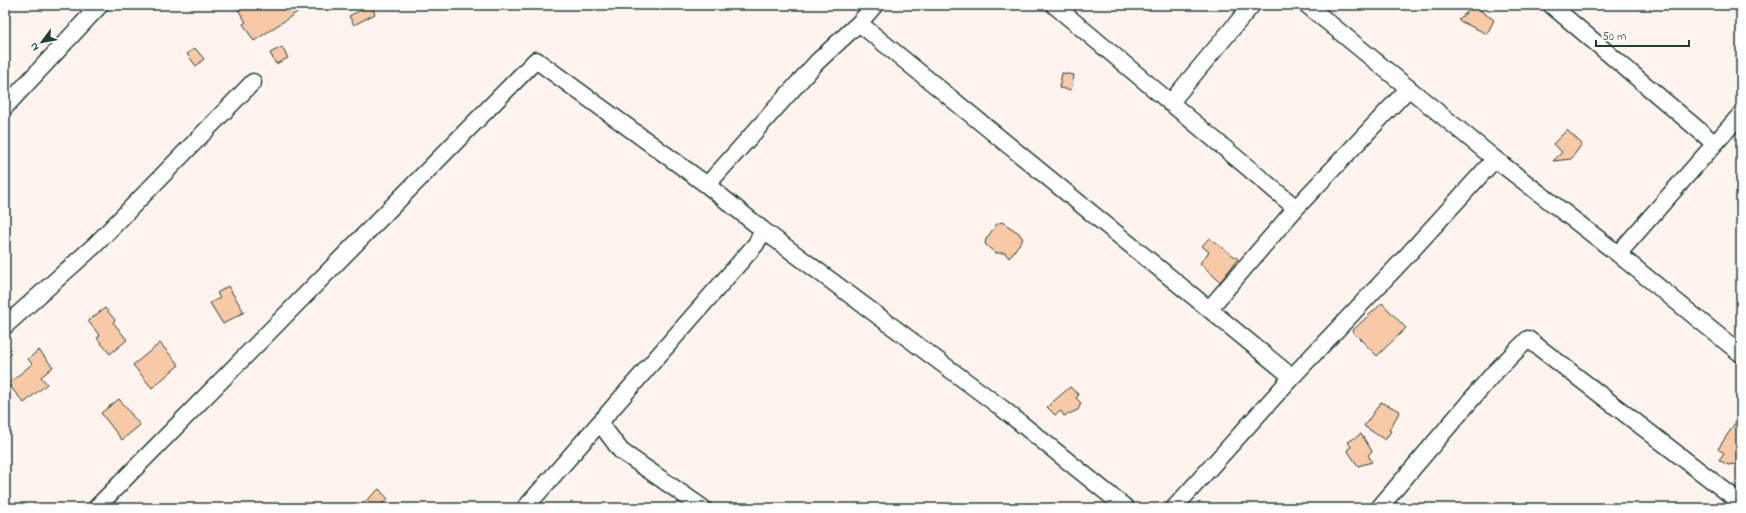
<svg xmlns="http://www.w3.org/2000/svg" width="1746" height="513" viewBox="0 0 1746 513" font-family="'Indie Flower',sans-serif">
<rect width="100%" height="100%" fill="#fef4ed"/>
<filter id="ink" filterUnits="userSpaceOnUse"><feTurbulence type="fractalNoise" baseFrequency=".025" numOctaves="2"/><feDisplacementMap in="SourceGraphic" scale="8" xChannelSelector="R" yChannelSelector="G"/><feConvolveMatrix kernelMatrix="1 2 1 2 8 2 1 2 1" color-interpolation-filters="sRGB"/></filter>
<g filter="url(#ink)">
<path fill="#f8c9a7" stroke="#1f3d34" d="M235 5H308L254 41 243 24 246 22Z
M371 5 375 14 354 25 349 16Z
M1474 6 1494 20 1487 34 1458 20Z
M282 47 288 58 276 64 270 53Z
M195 48 204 59 196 66 187 54Z
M1062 73 1074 75 1071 90 1059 88Z
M1567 130 1582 144 1571 159 1553 161 1562 152 1553 144Z
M1002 222 1019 233 1023 239 1009 258 1005 253H995L985 244 986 239 997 224Z
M1209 238 1238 259 1220 282 1200 263 1209 252 1202 246Z
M228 286 244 312 223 324 210 303 220 298 217 293Z
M1382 303 1406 328 1377 356 1352 331Z
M105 308 115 320 113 322 127 340 110 354 97 338 100 336 88 321Z
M160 343 179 365 152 388 133 365Z
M39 350 53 367 41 377 47 384 24 403 8 384 32 364 28 359Z
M1070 387 1079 395 1076 398 1081 403 1078 410 1064 416 1061 411 1055 415 1047 407Z
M119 399 140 425 122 440 101 413Z
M1381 402 1400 411 1389 430 1391 431 1385 440 1364 426Z
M1741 414V468L1735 464 1728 465 1719 460 1724 453 1718 449Z
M1361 434 1372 451 1368 455 1372 462 1358 466 1347 450 1351 447 1348 442Z
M379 489 388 499 378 508H358Z"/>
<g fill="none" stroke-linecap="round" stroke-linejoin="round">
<defs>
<path id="minor" d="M1054 5 1296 208 1409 88
M1307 5 1495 159 1618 254 1741 354
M1551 5 1714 143
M859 23 1292 377
M1170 103 1252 5
M5 107 100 5
M707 185 817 62 859 23 875 5
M1618 254 1741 114
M1210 308 1296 208
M5 326 95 245 253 82
M600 423 621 451 703 508
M96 508 536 60 707 185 763 230 1003 409 1126 508
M525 508 756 244 763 230
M1174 508 1292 377 1403 260 1495 159
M1379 508 1493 374 1528 339 1741 503"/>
</defs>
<use href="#minor" stroke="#1f3d34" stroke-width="19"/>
<use href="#minor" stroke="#fff" stroke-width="16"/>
</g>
</g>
<rect width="1746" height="513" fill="none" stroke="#fff" stroke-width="20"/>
<rect x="10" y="10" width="1726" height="493" fill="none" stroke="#1f3d34" stroke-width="1.5" filter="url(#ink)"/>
<g transform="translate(42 42) rotate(238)" stroke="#ffffff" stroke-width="3" paint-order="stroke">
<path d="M0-3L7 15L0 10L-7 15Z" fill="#1f3d34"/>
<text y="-6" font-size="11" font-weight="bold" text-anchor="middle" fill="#1f3d34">N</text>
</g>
<path d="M1596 40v6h93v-6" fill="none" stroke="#1f3d34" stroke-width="2"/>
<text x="1602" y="40" font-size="12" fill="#1f3d34" stroke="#ffffff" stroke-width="3" paint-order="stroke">50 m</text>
</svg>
